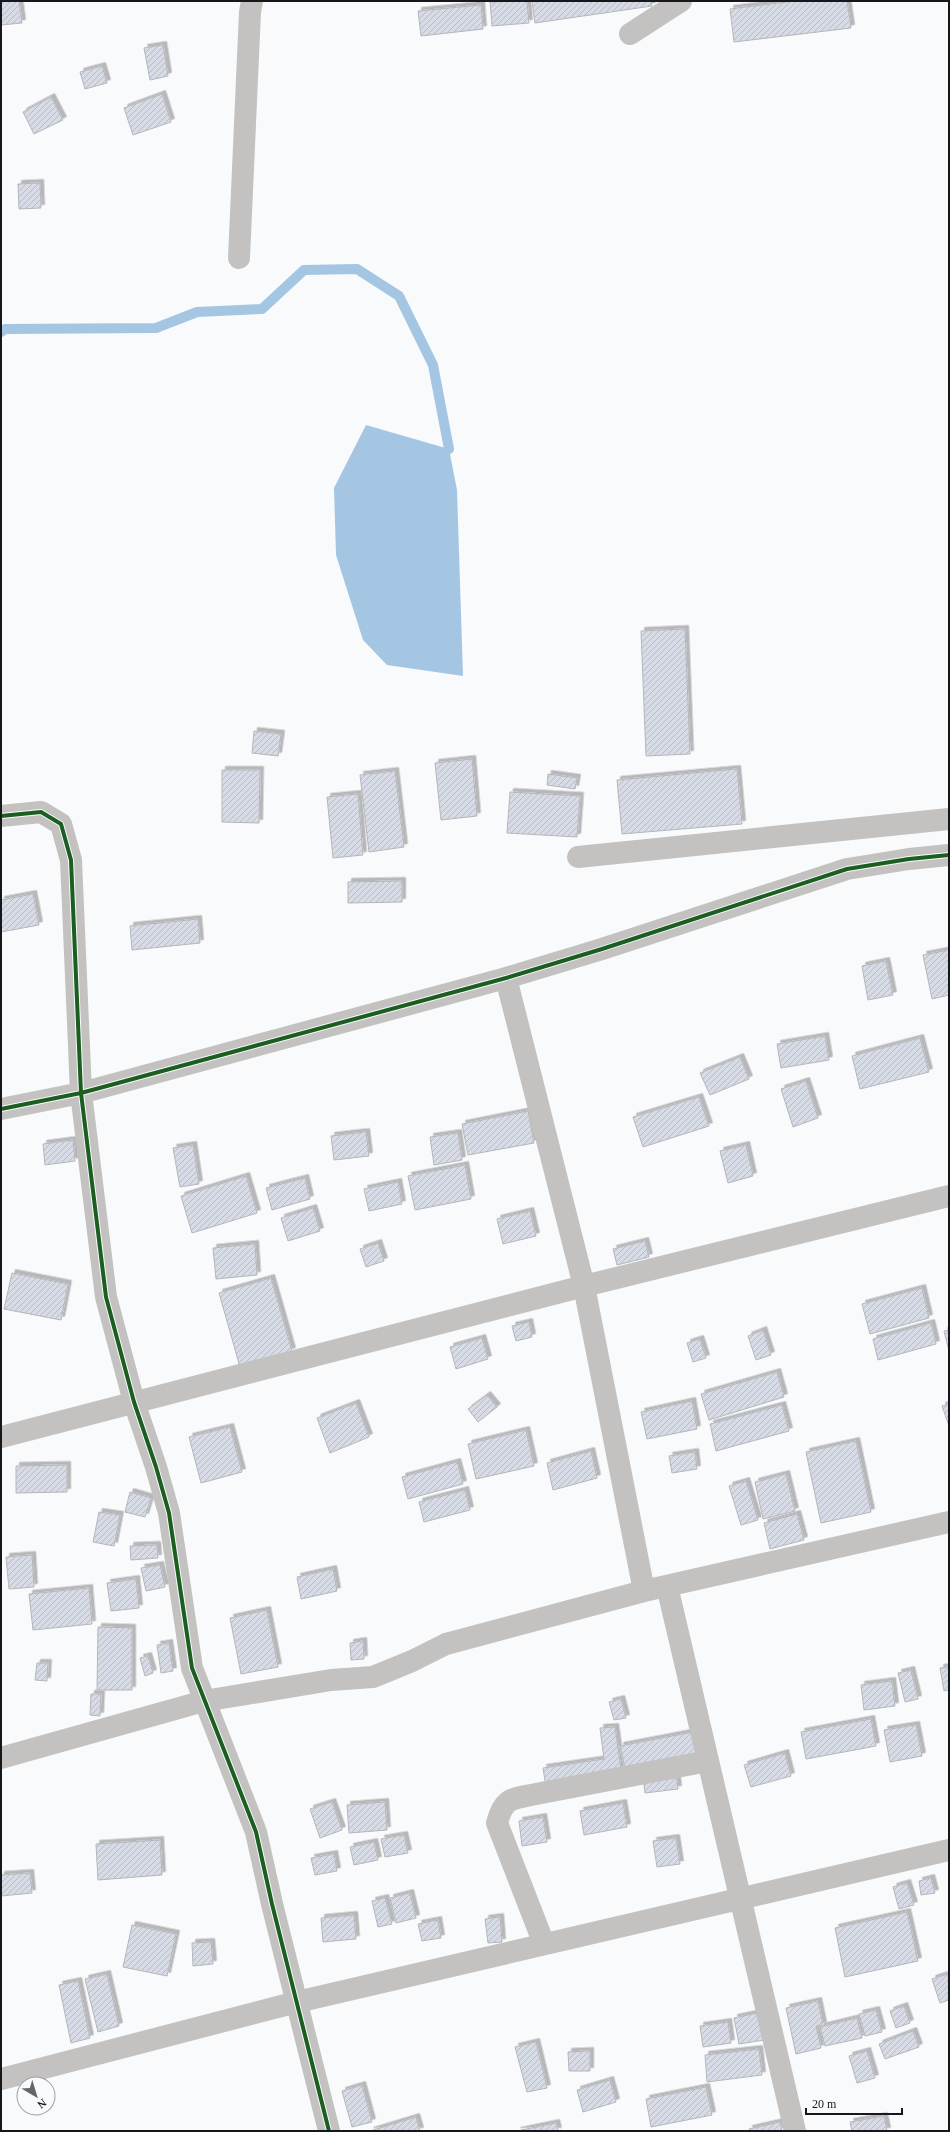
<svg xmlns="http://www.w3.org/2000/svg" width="950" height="2132" viewBox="0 0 950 2132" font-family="Georgia,serif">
<defs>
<pattern id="building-hatch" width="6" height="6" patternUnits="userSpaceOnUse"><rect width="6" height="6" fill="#d6dbe6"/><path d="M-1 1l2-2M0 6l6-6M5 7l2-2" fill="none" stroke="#b7bbc5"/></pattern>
<filter id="shadow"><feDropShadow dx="3.5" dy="-3.5" stdDeviation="0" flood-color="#0004"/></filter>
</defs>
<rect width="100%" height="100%" fill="#f9fafc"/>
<path fill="#a4c6e3" d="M366 425 449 449 457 490 463 676 387 665 363 640 336 555 334 488Z"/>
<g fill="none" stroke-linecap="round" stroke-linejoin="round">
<path stroke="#a4c6e3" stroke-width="10" d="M1 332 5 329 156 328 197 312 262 309 304 270 357 269 399 296 433 365 449 449"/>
</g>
<path fill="url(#building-hatch)" stroke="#b5b6b9" filter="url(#shadow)" d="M1 1H19L22 23 1 25Z
M527 1 529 23 492 26 490 2Z
M532 1H651L652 6 535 23Z
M795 1H847L851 28 734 42 730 9Z
M481 5 483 29 421 36 418 11Z
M163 45 168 76 150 80 144 48Z
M102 66 107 83 85 89 80 72Z
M162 94 171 122 133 135 124 108Z
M51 97 63 120 34 134 23 112Z
M40 183 41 208 19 209 18 184Z
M685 629 690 754 646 756 641 631Z
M254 731 281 734 278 756 252 753Z
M472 759 477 816 441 820 435 763Z
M737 769 742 824 622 834 617 780Z
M222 770H260L259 823 222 822Z
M395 771 404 847 369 852 360 775Z
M548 774 577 778 575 789 547 785Z
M510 792 580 796 577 837 507 833Z
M358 794 363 855 333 858 327 797Z
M402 881V902L348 903V882Z
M33 894 39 925 1 932V900Z
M198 919 200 943 132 950 130 926Z
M949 950V995L932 999 923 955Z
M886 961 893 995 868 1000 862 966Z
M825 1036 829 1060 781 1068 777 1044Z
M920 1038 929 1072 860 1089 852 1056Z
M740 1057 749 1079 710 1095 700 1073Z
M806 1081 818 1118 793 1127 781 1089Z
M699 1097 709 1126 643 1147 633 1117Z
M528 1111 534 1143 468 1155 462 1124Z
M366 1132 369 1156 334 1160 331 1136Z
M458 1133 462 1160 434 1165 430 1137Z
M73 1140 75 1161 45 1165 43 1144Z
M193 1145 199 1184 180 1187 173 1148Z
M746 1145 753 1176 728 1183 720 1151Z
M465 1165 471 1199 415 1210 408 1176Z
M246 1176 257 1213 192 1233 181 1196Z
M305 1178 310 1199 272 1210 266 1188Z
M398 1182 402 1204 369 1211 364 1189Z
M313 1208 320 1231 288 1241 281 1218Z
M530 1211 536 1236 503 1244 497 1219Z
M645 1241 649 1257 617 1265 613 1249Z
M378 1243 384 1261 366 1267 360 1249Z
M255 1244 257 1275 216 1279 213 1248Z
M12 1273 68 1284 61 1320 4 1309Z
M271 1278 292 1351 240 1367 219 1293Z
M922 1288 929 1318 870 1334 862 1304Z
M529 1322 532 1337 516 1341 512 1326Z
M931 1323 936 1344 878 1360 873 1339Z
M763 1330 771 1355 756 1360 748 1336Z
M949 1330V1351L944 1331Z
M482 1338 488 1359 456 1369 450 1347Z
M700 1339 706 1358 693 1362 687 1343Z
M777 1372 784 1397 709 1420 701 1394Z
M487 1395 497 1407 478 1422 468 1409Z
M692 1401 697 1429 647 1439 641 1412Z
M356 1403 369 1437 330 1453 317 1418Z
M949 1404V1426L942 1406Z
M782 1405 789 1431 716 1451 710 1424Z
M230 1427 242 1472 201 1483 189 1437Z
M526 1430 534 1466 476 1479 468 1444Z
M856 1441 871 1512 821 1523 806 1452Z
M591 1451 597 1478 553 1490 547 1463Z
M695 1452 697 1469 672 1473 669 1456Z
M457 1462 463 1484 408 1499 402 1477Z
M67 1465V1492L16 1493V1466Z
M786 1474 795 1511 763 1519 755 1482Z
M746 1481 758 1520 741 1525 729 1486Z
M465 1490 470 1510 424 1522 419 1502Z
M130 1492 151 1498 145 1517 125 1512Z
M99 1512 120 1515 114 1546 93 1542Z
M797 1514 804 1540 770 1549 764 1523Z
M157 1545 158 1558 131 1560 130 1546Z
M32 1555 34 1587 9 1589 6 1557Z
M160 1565 165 1587 146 1591 141 1568Z
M333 1569 337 1591 301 1599 297 1577Z
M136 1579 139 1608 111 1611 107 1583Z
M89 1588 92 1624 33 1630 29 1594Z
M267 1610 278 1667 241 1674 230 1618Z
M98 1627 132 1628V1690H97Z
M363 1641 364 1659 351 1660 350 1643Z
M169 1643 173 1671 161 1673 157 1645Z
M148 1656 153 1673 145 1676 140 1658Z
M37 1663H48L47 1681 35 1680Z
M949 1667V1690L944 1691 940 1668Z
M911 1670 918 1699 905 1702 898 1673Z
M892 1681 895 1706 864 1710 861 1685Z
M91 1694H101L100 1716 90 1715Z
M621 1699 626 1718 614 1720 609 1702Z
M871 1719 876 1746 806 1759 801 1732Z
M916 1725 922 1756 890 1762 884 1730Z
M615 1727 622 1776 546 1787 543 1768 604 1759 600 1728Z
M693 1732 699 1759 626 1773 620 1746Z
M785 1753 791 1776 751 1787 744 1765Z
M676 1773 678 1789 645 1793 643 1776Z
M332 1802 342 1830 320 1838 310 1809Z
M385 1802 387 1830 349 1833 347 1805Z
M623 1803 627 1827 584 1835 580 1811Z
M543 1817 547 1842 522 1846 519 1821Z
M404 1835 408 1853 385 1857 381 1839Z
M676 1838 680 1864 657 1867 653 1841Z
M160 1840 162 1875 98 1880 96 1844Z
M374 1842 378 1860 354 1865 350 1847Z
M334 1854 337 1871 315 1875 311 1858Z
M30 1873 32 1893 1 1896V1875Z
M931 1878 935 1893 921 1895 919 1881Z
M907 1883 914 1905 899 1909 893 1887Z
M410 1893 416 1918 396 1923 390 1898Z
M385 1898 392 1924 378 1927 372 1901Z
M907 1912 918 1961 845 1977 835 1928Z
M354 1915 356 1939 323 1942 321 1918Z
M500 1917 502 1942 488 1943 485 1919Z
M438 1920 441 1938 422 1941 418 1924Z
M132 1925 176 1934 167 1976 123 1967Z
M211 1942 213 1964 193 1966 192 1943Z
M107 1974 119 2026 98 2032 85 1979Z
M948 1974 949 2000 940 2003 932 1979Z
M78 1981 90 2038 71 2043 59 1985Z
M818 2001 823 2025 816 2026 821 2048 796 2054 786 2008Z
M904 2006 910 2023 896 2028 890 2011Z
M876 2010 882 2032 865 2036 859 2014Z
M758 2013 764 2040 739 2044 734 2018Z
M857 2018 862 2038 825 2046 820 2027Z
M728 2022 731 2043 703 2047 700 2026Z
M913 2031 919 2047 885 2059 879 2044Z
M536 2042 547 2088 527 2092 515 2047Z
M759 2049 762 2075 707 2082 705 2055Z
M590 2051V2071H569L568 2052Z
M867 2051 875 2078 857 2083 849 2056Z
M610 2080 616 2102 583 2112 577 2090Z
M362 2085 372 2122 352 2127 342 2091Z
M706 2087 712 2115 651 2127 646 2099Z
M884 2116 887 2131H852L850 2122Z
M416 2117 420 2131H370Z
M780 2122 782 2131H749V2129Z
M556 2123 558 2131H517Z"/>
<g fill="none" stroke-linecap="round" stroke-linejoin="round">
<path stroke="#c3c2c1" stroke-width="22" d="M630 34 681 1
M239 258 250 12 252 1
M1 816 41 812 61 824 71 860 81 1093 106 1297 134 1402 156 1467 169 1513 192 1668 256 1832 272 1904 329 2131
M578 857 949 819
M506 978 584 1286 644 1591
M1 1109 81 1093 506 978 602 949 847 869 909 859 949 855
M1 1437 584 1286 949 1196
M667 1586 795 2131
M1 1758 204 1701 331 1680 373 1677 412 1661 446 1644 644 1591 949 1522
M544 1944 497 1823C504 1797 512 1799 536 1794L708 1761
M1 2079 297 2002 949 1850"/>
<defs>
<path id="cycleway" d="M1 816 41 812 61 824 71 860 81 1093 106 1297 134 1402 156 1467 169 1513 192 1668 256 1832 272 1904 329 2131
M1 1109 81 1093 506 978 602 949 847 869 909 859 949 855"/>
</defs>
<use href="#cycleway" stroke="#f8fafd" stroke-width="6"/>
<use href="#cycleway" stroke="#1b5e20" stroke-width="4"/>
</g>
<rect width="950" height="2132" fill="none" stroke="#16171a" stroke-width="4"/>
<g transform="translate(36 2096) rotate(142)"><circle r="19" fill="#f8fafd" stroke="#9e9fa2"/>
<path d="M0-3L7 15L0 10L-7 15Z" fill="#656669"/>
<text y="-6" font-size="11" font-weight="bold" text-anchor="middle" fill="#16171a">N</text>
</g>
<path d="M806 2108v6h96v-6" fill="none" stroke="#16171a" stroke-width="2"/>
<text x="812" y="2108" font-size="12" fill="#16171a" stroke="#f8fafd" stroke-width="3" paint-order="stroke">20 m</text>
</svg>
